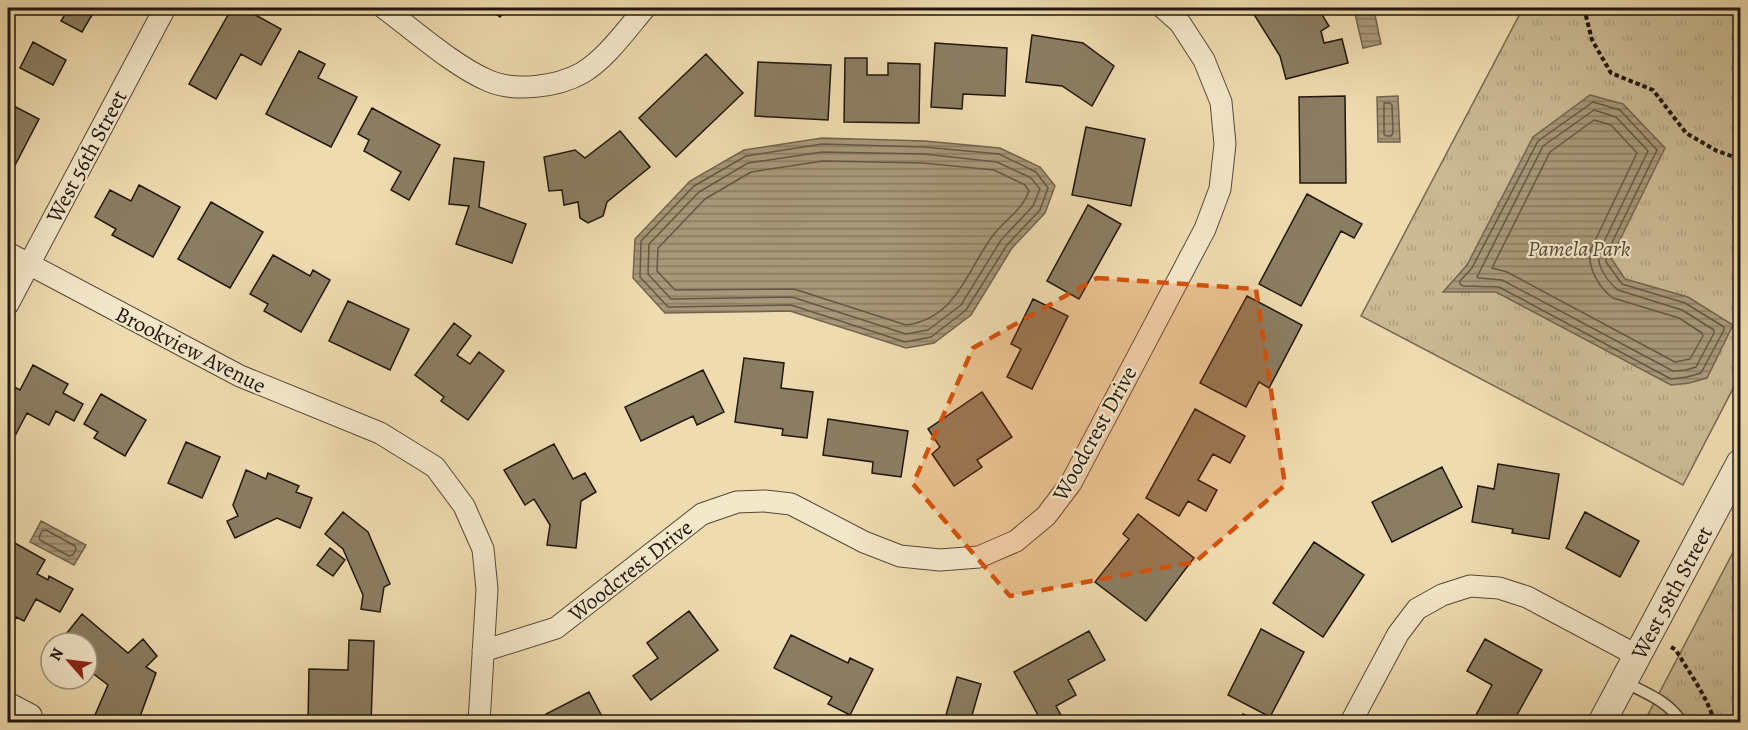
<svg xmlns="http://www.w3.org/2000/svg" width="1748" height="730" viewBox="0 0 1748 730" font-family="Alegreya,serif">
<defs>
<pattern id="park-tufts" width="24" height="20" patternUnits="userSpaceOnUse" patternTransform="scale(1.5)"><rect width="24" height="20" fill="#cbba94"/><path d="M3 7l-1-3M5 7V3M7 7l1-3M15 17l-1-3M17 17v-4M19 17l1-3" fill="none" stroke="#ae9f7e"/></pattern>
<pattern id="water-rules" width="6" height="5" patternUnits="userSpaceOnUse" patternTransform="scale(1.5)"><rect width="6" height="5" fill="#a89879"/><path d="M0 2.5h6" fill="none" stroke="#887b62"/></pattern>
</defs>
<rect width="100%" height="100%" fill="#eedbaf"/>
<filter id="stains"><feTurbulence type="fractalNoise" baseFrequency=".00333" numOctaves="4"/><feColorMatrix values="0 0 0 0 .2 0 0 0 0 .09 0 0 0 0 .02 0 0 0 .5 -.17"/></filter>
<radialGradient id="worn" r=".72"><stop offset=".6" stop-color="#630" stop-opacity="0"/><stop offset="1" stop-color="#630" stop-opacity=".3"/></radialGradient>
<path fill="url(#park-tufts)" stroke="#766852" stroke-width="1.5" d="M1523 8H1740V375L1683 485 1361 316Z
M1740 539V722H1644Z"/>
<path fill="url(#water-rules)" stroke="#72644f" stroke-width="1.5" d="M1374 10 1381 44 1363 48 1355 14Z
M1590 95 1623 104 1665 148 1611 258 1625 279 1688 297 1733 325 1707 378 1689 383 1671 385 1496 292H1443L1467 265 1533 137Z
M1398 96 1400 142H1378L1377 97Z
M822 138 925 141 1000 148 1040 167 1055 186 1045 213 1012 248 971 315 934 343 906 348 790 311 665 313 633 278 635 239 690 181 744 150Z
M41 521 86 545 74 565 30 542Z"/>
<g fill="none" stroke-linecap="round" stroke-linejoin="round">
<path stroke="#645844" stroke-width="1.5" d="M1593 102 1620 110 1657 150 1606 255V262L1622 284 1685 303 1724 327V330L1701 373 1687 377 1671 379 1499 287 1463 286 1460 284V281L1472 268 1538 141Z
M1384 103H1390L1392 105 1393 133 1391 136H1386L1384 134Z
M1594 110 1616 117 1648 151 1599 252C1596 266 1608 282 1618 290L1682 310 1714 330V333L1696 367 1686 370 1673 371 1502 280 1479 278 1477 277 1543 146Z
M1594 120 1611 125 1637 153 1591 249C1586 266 1599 288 1613 298L1679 318 1702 333 1703 336 1690 359 1675 362 1507 272 1492 268 1550 152Z
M822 144 924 147 999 154 1036 172 1048 188 1040 210 1007 245 966 310 931 337 905 342 791 305 668 307 640 277 641 241 694 186 746 156Z
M822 152 924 154 997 162 1031 178 1040 189 1033 206 1001 240 961 305 928 330 906 334 792 297 671 299 648 274 649 244 699 192 748 163Z
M823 161 923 163 994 170 1025 185 1029 191C1023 209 1006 219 994 234 967 269 958 318 906 325L794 289 675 290 657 271 658 248 705 199 751 172Z
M46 530 75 546 76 549 73 555 69 556 40 540 39 537 42 531Z"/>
</g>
<path fill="#8b7d62" stroke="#20170f" stroke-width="1.5" d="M69 8H96L82 32 61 21Z
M232 8H243L281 29 261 65 241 54 216 99 189 84Z
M488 8H508L500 17Z
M1250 8H1318L1329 26 1321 31 1324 43 1342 39 1348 63 1286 79 1280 56Z
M1032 35 1083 43 1114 66 1092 106 1062 86 1026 82Z
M33 42 66 60 53 85 20 68Z
M935 43 1007 48 1005 96 963 94 962 109 931 107Z
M299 51 325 64 318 78 357 97 331 147 266 114Z
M706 54 743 93 676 157 639 118Z
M845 58H867V75H888V63L920 64 919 123 844 122Z
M758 62 831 65 828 120 755 116Z
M1345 96 1346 183H1300L1299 97Z
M8 103 39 119 11 173 8 171Z
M372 108 440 145 409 200 391 190 401 172 364 151 369 140 358 134Z
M1086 127 1145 139 1131 206 1072 195Z
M620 131 650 167 607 202 603 216 588 223 580 218 578 202 564 205 562 190 549 191 544 157 575 150 585 158Z
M454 158 484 162 479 207 526 224 512 263 456 244 469 206 449 204Z
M139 185 180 207 153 257 112 235 116 229 95 217 110 190 131 201Z
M1307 194 1362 224 1354 238 1341 231 1301 306 1259 284Z
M211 202 263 232 230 288 178 259Z
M1088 205 1121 224 1079 299 1047 281Z
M273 255 310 276 313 270 330 280 301 332 264 311 268 304 250 294Z
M1247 296 1302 325 1269 388 1259 382 1246 407 1200 383Z
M1033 299 1068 316 1032 389 1007 377 1021 349 1011 344Z
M348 301 409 329 390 370 329 341Z
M454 323 471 336 457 355 470 364 479 352 504 371 468 420 441 401 444 397 415 375Z
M744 358 784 363 781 388 813 392 807 438 782 435 783 429 735 422Z
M33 365 68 384 63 393 83 404 74 421 56 411 49 425 27 413 16 434 8 429V386L9 384 20 390Z
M703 370 724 412 697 425 693 416 641 441 625 407Z
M982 392 1012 437 977 460 982 467 954 486 932 454 940 447 928 429Z
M101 394 146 420 125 456 94 438 98 432 84 424Z
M1195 409 1245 436 1230 463 1213 454 1198 480 1217 490 1206 511 1188 501 1179 516 1146 498Z
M828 419 908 431 901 477 872 473 873 462 823 455Z
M186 442 220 457 202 498 168 483Z
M554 444 573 479 585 473 596 492 581 501 576 548 547 545 550 525 534 499 525 505 504 470Z
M1498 464 1559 474 1549 539 1512 533 1513 529 1472 522 1478 486 1494 489Z
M1442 467 1462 507 1392 542 1372 502Z
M246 470 266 479 268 473 299 486 296 492 312 498 300 528 277 518 235 538 227 521 238 516 233 505Z
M343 512 368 532 390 584 384 587 380 612 361 609 363 595 343 549 325 534Z
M1585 512 1639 541 1620 577 1566 548Z
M1138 514 1194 558 1146 621 1095 582 1129 539 1123 534Z
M13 542 45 560 37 574 48 580 49 576 73 589 60 612 36 599 24 621 16 617 8 631V553Z
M1314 542 1364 575 1323 637 1273 603Z
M330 548 345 560 333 576 317 565Z
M689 611 718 650 651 700 633 676 658 658 647 643Z
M82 614 128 653 143 639 157 656 146 667 156 673 138 722H92L108 685 87 669V643H59Z
M1261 629 1304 652 1270 717 1228 695Z
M1089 631 1105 660 1068 680 1076 695 1056 706 1063 719 1056 722H1042L1014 672Z
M791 635 848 663 850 658 873 669 850 715 828 704 832 697 774 668Z
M1485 639 1542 670 1513 722H1484L1475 717 1492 685 1467 671Z
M349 640 374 641 371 722H308L309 669 348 670Z
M957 677 981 684 970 722H944Z
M589 692 605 722H550L546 714Z
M1243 714 1260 722H1239Z
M893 716 915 722H892Z"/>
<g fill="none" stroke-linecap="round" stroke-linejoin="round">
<defs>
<path id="service" d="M1624 682C1644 692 1670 702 1681 722"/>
<path id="minor" d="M384 8C415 31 454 66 489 81 515 92 557 87 582 73 606 59 627 29 645 8
M8 253 240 376 380 433 435 467 464 506 483 549 487 589 479 722
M8 304 165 8
M483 651 556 628 702 514 737 502 765 501 791 504 864 542 900 556 940 560 979 557 1016 541 1046 516 1071 483 1205 229 1220 189 1225 144 1221 102 1204 60 1180 23 1163 8
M8 703 31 715 27 722
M1351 722 1398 634 1417 609 1442 595 1470 586 1499 588 1527 597 1638 656"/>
<g id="tertiary">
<path id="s1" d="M1602 722 1740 463"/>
</g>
</defs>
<use href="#service" stroke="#544837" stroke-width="13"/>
<use href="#minor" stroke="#544837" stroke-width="23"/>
<use href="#tertiary" stroke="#544837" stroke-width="29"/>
<path stroke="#20170f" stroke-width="4" stroke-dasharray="4.5 3" stroke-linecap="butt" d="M1584 8 1592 40 1611 73 1653 90 1686 133 1717 151 1740 159
M1671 647 1676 650C1689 673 1708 697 1714 722"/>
<use href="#service" stroke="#f4e8cb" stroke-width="10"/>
<use href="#minor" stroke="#f4e8cb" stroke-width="21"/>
<use href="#tertiary" stroke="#f4e8cb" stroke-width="27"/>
</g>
<path fill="#d4520c" fill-opacity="0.2" stroke="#d4520c" stroke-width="4.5" stroke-dasharray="12 8" stroke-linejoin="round" d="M1097 278 1256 289 1285 485 1195 562 1010 596 913 484 973 348Z"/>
<g text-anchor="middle" stroke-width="4.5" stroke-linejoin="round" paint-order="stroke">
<g font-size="22" fill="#20170f" stroke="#f4e8cb">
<text transform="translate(86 156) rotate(-62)" y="8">West 56th Street</text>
<text transform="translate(191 349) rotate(27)" y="8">Brookview Avenue</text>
<text transform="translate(1094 433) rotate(-61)" y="8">Woodcrest Drive</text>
<text transform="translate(630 570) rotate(-38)" y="8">Woodcrest Drive</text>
<text dy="8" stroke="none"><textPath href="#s1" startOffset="147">West 58th Street</textPath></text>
</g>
<g font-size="22" font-style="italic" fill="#534837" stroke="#f4e8cb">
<text x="1579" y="256">Pamela Park</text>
</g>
</g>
<rect width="1748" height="730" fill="none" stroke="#eedbaf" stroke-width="30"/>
<rect x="9" y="9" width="1730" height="712" fill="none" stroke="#20170f" stroke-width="3"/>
<rect x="15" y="15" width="1718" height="700" fill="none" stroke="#20170f" stroke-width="1.5"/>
<g transform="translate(69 661) rotate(298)"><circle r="28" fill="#f4e8cb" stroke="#9f9480" stroke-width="1.5"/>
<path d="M0-4.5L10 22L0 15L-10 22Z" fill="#8f2418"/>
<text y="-9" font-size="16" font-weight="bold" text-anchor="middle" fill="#20170f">N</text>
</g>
<rect width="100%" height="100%" filter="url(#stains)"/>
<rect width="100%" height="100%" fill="url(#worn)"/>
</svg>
